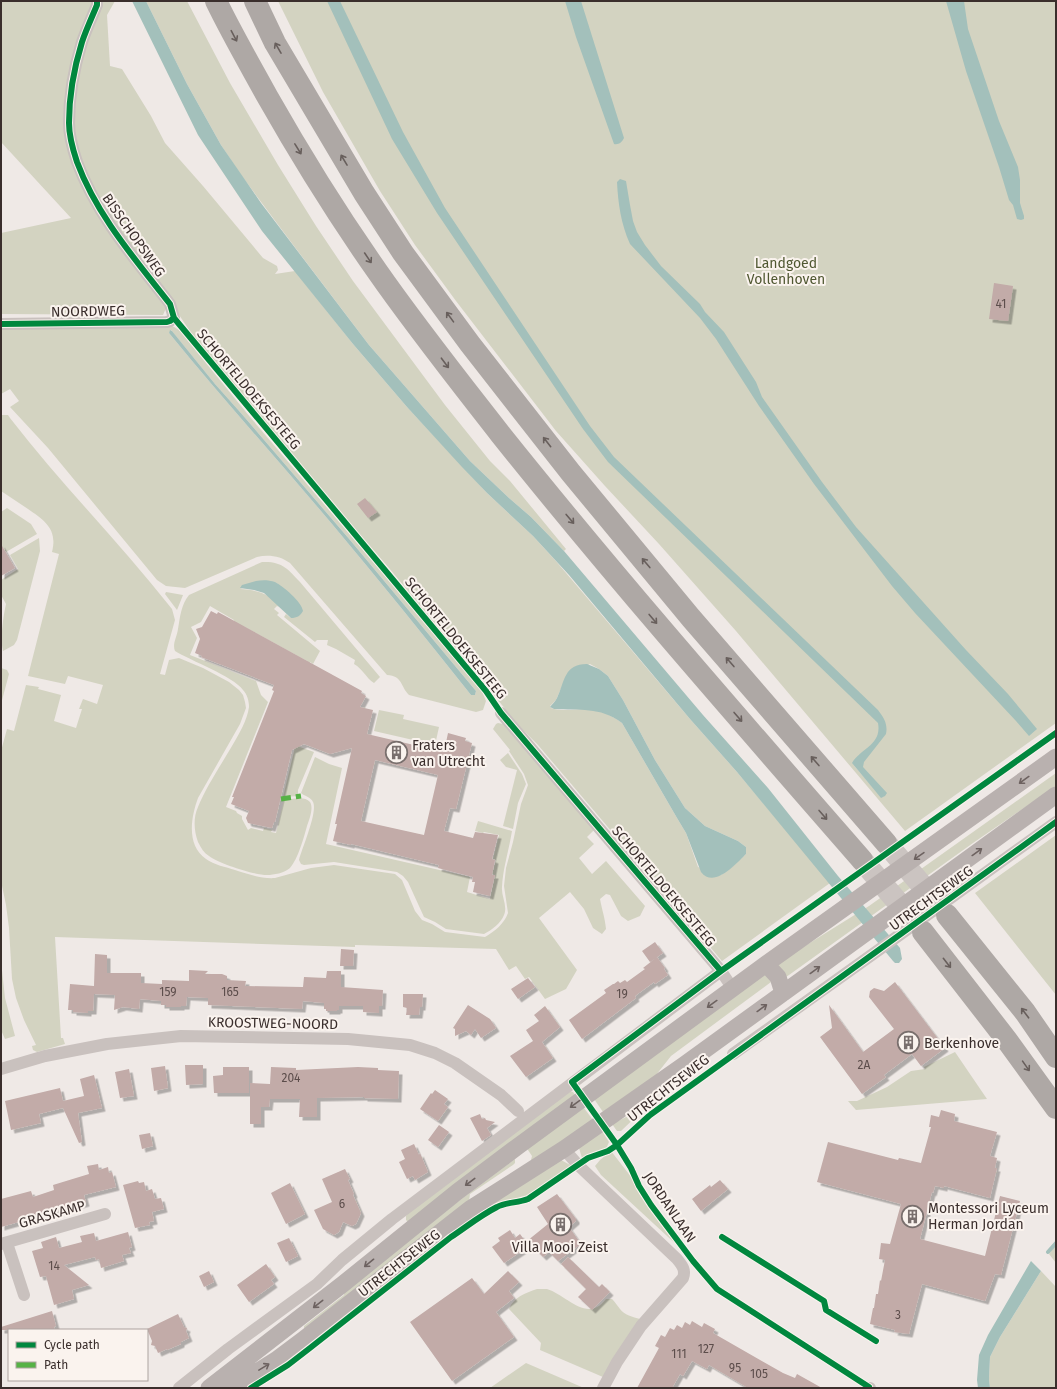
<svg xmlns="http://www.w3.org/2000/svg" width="1057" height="1389" viewBox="0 0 1057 1389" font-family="'Fira Sans',sans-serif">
<defs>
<filter id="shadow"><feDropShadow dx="3.5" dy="3.5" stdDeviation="0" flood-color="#0004"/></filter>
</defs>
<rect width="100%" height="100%" fill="#efe9e6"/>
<path fill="#d3d3c1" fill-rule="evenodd" d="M1 1H94L79 41 70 149 166 308 163 315 1 314V233L71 218 1 142Z
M102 1H115L107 15 110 66 122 69 151 116 165 143 203 186 263 258 277 266 278 270 275 274 295 271 353 344 407 407 487 493 533 536 555 560 690 719 737 772 830 883 722 961 538 745 520 727 389 568 293 458 197 342 164 292 120 235 83 171 72 123 77 71ZM590 664 599 669 608 676 623 700 655 760 685 808 705 826 738 841 746 847V854L732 867 721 875 698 867 686 833 677 818 622 723C611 715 600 709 586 709 575 709 562 712 551 708L550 706 556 700 566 677Z
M146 1H187L230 83 278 165 316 226 353 281 445 405 490 461 510 481 566 549 564 551 531 517 509 498 470 461 369 345 294 246 241 175 221 145 187 84Z
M278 1H1056V723L905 831 736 631 659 544 605 486 556 431 456 301 415 245 380 191 323 92ZM852 763 884 796 881 797Z
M1 325H171L179 330 250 417 481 689 486 701 483 710 476 712 409 695C400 686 403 676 387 675L290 563C281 556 268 554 257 557L185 588 166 586 157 580 48 448 10 407 19 401 10 389 1 394ZM171 330 215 384 240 412 350 540 476 691 475 695H471C425 637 379 580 332 524 278 460 222 398 169 333Z
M2 415H8L10 418C61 484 120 543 172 609L175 620 160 674 165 675 169 660 179 658 203 668 229 682 239 690 243 695 245 702 246 708 240 724 198 798C191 817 186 845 206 859 214 865 226 867 235 870 248 874 261 879 275 878L311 868 334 865 395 874 402 880 415 911 422 920 432 924 445 932 485 937C495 931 504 924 508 913L504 886 506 868 513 842 521 804 528 785 524 774 509 751 510 750 493 729 496 724 498 723 503 724 594 830 587 837 594 844 579 858 592 874 606 861 645 906 640 916 628 921 621 916 610 895 606 894 600 899C602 910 605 918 606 929L602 934 593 928 584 909 570 892 539 918 577 970 566 989 545 999 529 977 525 979 516 966 509 970 496 949 355 945V947L55 937 61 1038H63L65 1044 37 1052 33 1050 32 1046 36 1045 24 1020 16 998 12 979 9 928 6 905 1 881V751L7 729 14 731 26 685 39 687 38 689 61 695 54 721 76 728 82 709H79L83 699 97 704 103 685 68 676 65 684 28 676 59 554 52 552C58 529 44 520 28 509 19 503 10 497 1 491V416Z
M7 508 31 524 37 534 6 552 1 545V512Z
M39 538 40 551 17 640 14 645 3 651C0 640 3 617 6 604L1 595V580L18 569 10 555Z
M262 562C282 561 288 569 300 582L380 677 374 683C366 678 363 669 354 664L355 660 336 649 327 645 328 640H317L315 642 284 617 286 614 291 618 278 584C267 578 253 585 240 589 256 590 270 593 279 607L277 606 274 609 279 613 277 615 320 651 313 664 310 662 309 664 307 661 245 627 233 623 234 620 210 606 201 622 191 627 197 638 190 655 256 681 261 695 268 702 226 807 236 811 237 813 242 816V819L248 830 251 828 263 831 264 828 272 830 271 832 276 833 284 800C291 800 304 795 310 802 314 808 309 820 307 826 304 837 298 859 290 868 284 873 274 875 267 875 254 875 220 864 209 856 204 853 201 848 198 842 194 831 193 818 198 807 206 787 221 765 232 746 239 734 247 721 249 707 249 701 247 694 243 690 233 676 191 661 175 651 172 644 177 637 178 629 180 617 181 605 189 595Z
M166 592 183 595 177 610 165 594Z
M1 668 7 670 9 674 1 704Z
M379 710 404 715 403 719 439 727 435 745 374 731Z
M296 743 300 744V747L314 752 298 790V795L299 796 283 797Z
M508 753 522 774 526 784 518 803 513 829 503 826 517 770 506 767 500 760Z
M315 757 329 764 342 768 326 844 470 877 467 892 490 899 495 875 492 874 496 860 493 859 499 835 484 832 483 833 475 831 478 821 512 831C509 850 503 868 502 887 501 896 508 906 504 915 501 923 492 930 484 934L446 929 435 922 424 917 408 882 403 876 397 872 334 862 304 865 301 864 299 860C302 848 318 812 313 802 311 797 304 796 301 793Z
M1056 773V786L973 843 782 980 776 964 869 906Z
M1056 835V995L975 893Z
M1 961 5 998 15 1036 5 1039 1 1030Z
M763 974H769L771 982 671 1056 656 1075 603 1112 592 1096Z
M955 1052 987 1099 856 1110 848 1101H857L887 1087 911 1071 925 1069 924 1067Z
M570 1091 573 1092 577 1098 410 1224 406 1220V1216L408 1213Z
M581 1104 593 1120 533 1161 531 1160 532 1156 526 1147Z
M646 1107 621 1131H617L612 1124Z
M602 1131 609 1142 606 1149 582 1158 579 1148Z
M611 1151 687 1249 684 1251 680 1248 601 1175 595 1166 600 1160Z
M515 1159V1163L513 1165 470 1194 469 1201 304 1329V1326L344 1295 345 1286Z
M561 1160 572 1166 527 1197C516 1202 505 1199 494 1204L497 1199Z
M1056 1245V1263L1049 1254Z
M1041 1271 1056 1287V1388H990L989 1379 990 1357 1000 1337Z
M537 1289C540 1289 544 1289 547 1289 567 1295 587 1324 606 1299H612C615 1302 617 1305 620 1309 624 1315 633 1317 640 1319L603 1377 540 1350 541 1343 509 1309C514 1297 525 1293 537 1289Z
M526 1363 584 1388H490Z"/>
<path fill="#a3c0bb" d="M132 1H146L187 84 221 145 261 203 369 345 470 461 509 498 531 517 564 551 703 715 768 788 838 876 900 948 902 959 899 963H895L893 961 737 772 690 719 569 575 533 536 487 493 462 467 407 407 353 344 262 231 198 135Z
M327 1H340L403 132 445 208 590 426 614 457 878 710C884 718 888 724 886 734L864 762 863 767 887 793 885 796 881 798 852 763C861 748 882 745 878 723L608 462 583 429 437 213 392 139Z
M565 1H581L624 138C622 142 619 145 614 144L576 37Z
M946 1H964L968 29 999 121 1018 167 1020 180V203L1024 216V219L1021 220 1017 219 1013 205 1009 200 999 167 966 71Z
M620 179 626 181 630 205 633 221 637 232 645 245 661 266 700 304 705 312 724 332 756 382 762 397 822 482 856 527 966 650 1008 694 1037 729 1029 736 1016 721 915 613 892 586 814 484 759 406 716 339 700 318 630 244C621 224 618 203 617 182Z
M170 330 172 331 215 384 240 412 350 540 476 691 475 695H471C425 637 379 580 332 524 278 460 222 398 169 333Z
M256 581C262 580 269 580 275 582 283 586 302 602 303 611 300 616 297 618 291 618L264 593 254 590 240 588 242 585Z
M587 664 599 669 608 676 623 700 655 760 685 808 705 826 738 841 746 847V854C736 864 714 889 701 872L686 833 677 818 622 723C599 706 580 711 554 709L550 707C552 704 555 702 557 698 565 681 564 664 587 664Z
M1031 1261 1041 1271 1000 1337 990 1357 989 1379 990 1388H978L977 1380 979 1355 988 1335Z"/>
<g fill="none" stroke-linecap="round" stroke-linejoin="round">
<path stroke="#a3c0bb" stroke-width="4" d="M1048 1252 1056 1243"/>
</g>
<path fill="#c2aba8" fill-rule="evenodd" filter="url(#shadow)" d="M994 283 1013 286 1008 321 989 319Z
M365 498 377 512 368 518 357 504Z
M1 544 15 568 1 576Z
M211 611 217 614 218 612 362 691 361 693 366 696 360 707 373 710 367 734 444 752 448 733 466 738 465 741 472 743 456 809 450 808 444 831 473 838 475 832 498 835 492 859 495 860 492 875H495L490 896 473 892 475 882H472L473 877 438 868 439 865 351 844V845L333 841 337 824H335L352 748 330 754 304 744 292 750 275 822H274L272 828 248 823 246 818 249 811 231 804 234 797H232L274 691 272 690 274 685 201 657 202 656 195 653 200 639 196 629 202 627ZM375 760 438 775 424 835 361 821Z
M655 942 663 953 650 962 642 951Z
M341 949 354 950 353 966H340Z
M95 954 107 955V973H141V983L162 984V980L189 981V970L208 971 205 974H222L227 976V980L246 981 245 986 303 987 304 977 326 978 327 971H341V987L383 990 382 1006H379V1013L363 1012V1006H339V1010H337V1011H326V1009H324V1003L303 1001 302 1009 208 1005V998L187 997 186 1006H181V1007H166V1005H161V1001L140 999 139 1009 123 1007 114 1010 115 995 94 994 93 1011H88V1013L73 1012V1010H68L70 984 94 986Z
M657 957 665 968 664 969 668 975 655 984 654 982 635 996 636 998 582 1039 569 1020 606 993 604 990 613 984H614L618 981 620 983 625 980 627 982 645 969 643 968Z
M528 978 535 987 518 999 511 989Z
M895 982 945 1048 921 1066 912 1054 884 1075 886 1077 862 1094 820 1037 832 1028 829 1005 863 1052 894 1029 869 997 870 991 874 988 884 991Z
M403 994H423L422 1007H420L419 1015H406L407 1008 403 1007Z
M468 1005 490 1019 496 1028 481 1038 475 1029 471 1035 466 1031 455 1036V1029L453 1028Z
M545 1006 560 1027 542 1042 553 1058 526 1077 510 1056 533 1041 526 1030 539 1021 534 1015Z
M185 1065H203V1084L186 1085Z
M165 1066 168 1088 154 1091 151 1068Z
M223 1067H249V1093H214L213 1076 223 1075Z
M271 1067 296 1068V1070L358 1067 378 1068V1070L399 1071 398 1099 364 1098V1097L317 1098V1117H299L300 1099H270L269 1107H261V1124H250V1083L270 1084Z
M129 1069 134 1096 120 1098 115 1072Z
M94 1075 102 1108 78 1113 82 1142 79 1143 63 1108 39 1114 41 1123 11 1130 5 1101 60 1088 63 1101 84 1096 80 1079Z
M435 1090 448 1099 444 1104 448 1107 438 1121 420 1109 431 1093 432 1094Z
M941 1110 955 1114 954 1121 997 1132 990 1156 997 1158 995 1168H997L990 1198 944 1186V1188L935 1186 933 1193 932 1192 920 1239 985 1256 1000 1196 1020 1201 1001 1275 995 1274 985 1301 922 1284 909 1334 894 1332 895 1330 870 1324 873 1308H874L876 1294H878L880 1280 881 1281 885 1260 879 1259 881 1243 890 1244 901 1204 817 1182 828 1142 898 1160 899 1158 921 1163 931 1127H929L931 1115 939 1117Z
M480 1114 482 1119 485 1118 486 1120 495 1122 487 1128 491 1135 482 1141 470 1118Z
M439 1125 449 1132 438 1147 428 1140Z
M150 1133 153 1146 142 1149 139 1135Z
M414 1144 419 1155 420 1153 428 1172 415 1180 413 1176 407 1179 399 1162 405 1159 401 1150Z
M98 1164 99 1170 108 1167 109 1173 112 1172 116 1187 84 1195 86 1203 1 1227V1199L31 1191 33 1197 54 1190 53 1185 89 1174 87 1166Z
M345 1169 350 1179 348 1180 354 1194 353 1195 361 1213 356 1224 352 1226 343 1222 339 1232 334 1235 323 1229 314 1210 332 1202 322 1179Z
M720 1180 728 1189 701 1211 692 1199 710 1185 711 1187Z
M138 1181 139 1183 144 1182 146 1191 152 1189 155 1199 161 1198 164 1209 152 1212 154 1221 149 1222 150 1225 135 1228 123 1185Z
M290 1183 305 1214 286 1224 271 1193Z
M557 1194 576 1219V1221L569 1227 581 1244 558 1261 549 1252 543 1257 527 1241 548 1224 537 1207Z
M510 1230 515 1238 520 1234 529 1246 504 1263 492 1247 500 1241 498 1238Z
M128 1232 132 1247 129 1248 131 1253 122 1255 124 1261 101 1268 99 1259 96 1260 95 1257 64 1265 89 1285 72 1290 74 1299 54 1305 46 1276 40 1277 32 1251 43 1248 41 1242 56 1237 59 1248 82 1242 80 1236 94 1233 96 1241Z
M289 1238 298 1256 286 1262 277 1243Z
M568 1257 599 1287 602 1284 610 1292 592 1310 578 1297 586 1289 561 1264Z
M266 1264 275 1277 271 1280 274 1284 249 1302 237 1285Z
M209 1271 214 1282 204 1287 199 1276Z
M508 1271 519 1282 509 1291 514 1298 496 1312 514 1337 452 1381 410 1322 472 1278 484 1294Z
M52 1311 56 1326 54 1327 55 1330H1V1327Z
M178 1314 184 1327 187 1328 186 1331 189 1338 181 1342V1344L167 1350V1349L158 1353 155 1346 151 1345 152 1341 147 1329Z
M692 1321 702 1327 704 1323 715 1329 713 1333 783 1373 795 1378 797 1374 822 1388H748L709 1365 707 1369 692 1361 683 1376 680 1374 672 1388H637L659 1348 655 1346 661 1335 665 1337 670 1328 674 1330 677 1325 682 1328 685 1322 690 1325Z"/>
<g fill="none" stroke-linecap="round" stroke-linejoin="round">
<path stroke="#cbc4c1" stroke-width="22" stroke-dasharray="22 11" stroke-linecap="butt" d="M886 843 947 915
M862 860 923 932"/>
<path stroke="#c9c1be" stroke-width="12" d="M1 324 167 322 170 321 174 318 170 304C135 259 97 216 77 162 73 150 69 136 69 123 69 96 74 68 82 42 86 30 92 17 97 5V1
M501 713 721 971 733 989
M733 1054 880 949 1056 822
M1 1069 45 1056 107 1044 181 1036 348 1039 410 1045 435 1053 455 1063 501 1095 518 1111
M564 1149 578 1165 677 1259C682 1265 686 1270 683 1278L641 1326 617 1362 603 1388
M7 1243 24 1295
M1 1244 105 1214
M179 1388 228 1349 317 1284 342 1260 392 1219 721 971
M869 1388H870"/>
<path stroke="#b9b1af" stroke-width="17" d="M766 964 778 977 783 993
M209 1388 343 1284 457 1192 517 1147 766 964 1056 757
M231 1388 276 1360 304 1339 470 1209 564 1149 684 1065 1056 795"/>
<path stroke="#aea8a5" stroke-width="22" d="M216 1C232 34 250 65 267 96 301 156 337 214 377 271 416 327 459 381 501 435 617 580 740 720 862 860
M255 1 275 43 364 193 403 253 470 344 571 473 691 618 886 843
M947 915 1025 1012 1056 1057
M923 932 1006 1039 1056 1108"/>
<path stroke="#56b246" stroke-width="5" stroke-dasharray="10 5" stroke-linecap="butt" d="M281 799 301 796"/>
<defs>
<path id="cycleway" d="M97 1V5C92 17 86 30 82 42 74 68 69 96 69 123 69 136 73 150 77 162 97 216 135 259 170 304L174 318
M174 318 486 691 501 713 721 971
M1 324 167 322 170 321 174 318
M722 1237 824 1301 826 1310 876 1341
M869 1387 717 1289 693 1261 651 1205 639 1186 631 1168 617 1145 572 1082 721 971 1056 733
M251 1388 288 1365 310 1348 451 1237C466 1227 481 1215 497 1207 506 1202 518 1203 528 1199L588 1158 608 1151 617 1145 650 1115 1056 822"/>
</defs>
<use href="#cycleway" stroke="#faf3ee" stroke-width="8"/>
<use href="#cycleway" stroke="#00873e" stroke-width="6"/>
</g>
<defs><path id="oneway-shaft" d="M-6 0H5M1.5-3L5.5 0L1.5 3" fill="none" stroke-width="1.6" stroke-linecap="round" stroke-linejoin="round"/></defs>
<g stroke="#685f5c">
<use href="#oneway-shaft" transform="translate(234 36) rotate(62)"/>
<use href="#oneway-shaft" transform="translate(278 48) rotate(-120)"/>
<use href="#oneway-shaft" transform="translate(298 149) rotate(58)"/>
<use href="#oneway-shaft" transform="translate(344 160) rotate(-121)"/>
<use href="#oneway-shaft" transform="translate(368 258) rotate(56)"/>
<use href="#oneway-shaft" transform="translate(450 317) rotate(-126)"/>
<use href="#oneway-shaft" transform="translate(445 363) rotate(53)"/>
<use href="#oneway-shaft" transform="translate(547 442) rotate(-128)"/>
<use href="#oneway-shaft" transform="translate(570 519) rotate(50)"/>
<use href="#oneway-shaft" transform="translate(646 563) rotate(-130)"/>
<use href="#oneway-shaft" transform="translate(653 619) rotate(50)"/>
<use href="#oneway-shaft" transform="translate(730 662) rotate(-131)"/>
<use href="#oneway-shaft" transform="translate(738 717) rotate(49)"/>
<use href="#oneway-shaft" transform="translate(815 761) rotate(-131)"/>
<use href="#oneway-shaft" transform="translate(823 815) rotate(49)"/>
<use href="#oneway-shaft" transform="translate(947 963) rotate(52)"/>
<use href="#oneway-shaft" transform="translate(1025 1013) rotate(-127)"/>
<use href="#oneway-shaft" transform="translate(1026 1066) rotate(55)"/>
</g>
<g stroke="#6d6260">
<use href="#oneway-shaft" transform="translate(1024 780) rotate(144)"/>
<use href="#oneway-shaft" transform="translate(977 852) rotate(-36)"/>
<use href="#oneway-shaft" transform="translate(919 856) rotate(145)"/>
<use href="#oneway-shaft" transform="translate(815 970) rotate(-36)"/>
<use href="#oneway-shaft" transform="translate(712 1004) rotate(144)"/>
<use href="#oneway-shaft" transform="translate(762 1008) rotate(-36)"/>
<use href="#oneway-shaft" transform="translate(575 1104) rotate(144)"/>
<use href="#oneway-shaft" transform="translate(470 1182) rotate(143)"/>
<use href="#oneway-shaft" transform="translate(369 1263) rotate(141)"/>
<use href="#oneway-shaft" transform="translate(318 1304) rotate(142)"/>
<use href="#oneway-shaft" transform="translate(264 1367) rotate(-31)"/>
</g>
<defs>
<symbol id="building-ring" viewBox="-11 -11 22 22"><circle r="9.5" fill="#faf3ee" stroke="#796f6d" stroke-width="1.5"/><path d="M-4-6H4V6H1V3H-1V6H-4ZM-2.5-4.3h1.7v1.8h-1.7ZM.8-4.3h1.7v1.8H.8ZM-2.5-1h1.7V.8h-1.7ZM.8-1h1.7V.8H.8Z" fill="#796f6d"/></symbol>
</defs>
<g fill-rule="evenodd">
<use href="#building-ring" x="384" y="740" width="25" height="25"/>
<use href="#building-ring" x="896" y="1030" width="25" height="25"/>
<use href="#building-ring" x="900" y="1204" width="25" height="25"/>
<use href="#building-ring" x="548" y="1212" width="25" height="25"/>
</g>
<g text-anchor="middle" stroke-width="4" stroke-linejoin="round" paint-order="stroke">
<g font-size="12" fill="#5c4d4b">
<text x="1001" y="308">41</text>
<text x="168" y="996">159</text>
<text x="230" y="996">165</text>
<text x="622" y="998">19</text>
<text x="864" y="1069">2A</text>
<text x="291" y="1082">204</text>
<text x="342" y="1208">6</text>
<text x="54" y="1270">14</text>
<text x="898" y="1319">3</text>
<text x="706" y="1353">127</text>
<text x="679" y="1358">111</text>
<text x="735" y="1372">95</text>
<text x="759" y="1378">105</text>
</g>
<g font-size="14" fill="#3a2e2c" stroke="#faf3ee">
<text transform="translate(134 235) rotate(55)" y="5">BISSCHOPSWEG</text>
<text transform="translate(88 311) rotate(-1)" y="5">NOORDWEG</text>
<text transform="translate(249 389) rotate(50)" y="5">SCHORTELDOEKSESTEEG</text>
<text transform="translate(456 638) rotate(51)" y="5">SCHORTELDOEKSESTEEG</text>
<text transform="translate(664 886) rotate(50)" y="5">SCHORTELDOEKSESTEEG</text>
<text transform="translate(931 898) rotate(-36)" y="5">UTRECHTSEWEG</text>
<text transform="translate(273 1023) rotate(1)" y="5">KROOSTWEG-NOORD</text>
<text transform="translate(668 1088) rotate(-38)" y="5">UTRECHTSEWEG</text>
<text transform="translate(670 1207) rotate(56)" y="5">JORDANLAAN</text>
<text transform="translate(52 1214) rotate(-16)" y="5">GRASKAMP</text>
<text transform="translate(399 1263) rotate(-38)" y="5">UTRECHTSEWEG</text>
</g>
<g font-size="14" fill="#4f5731" stroke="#faf3ee">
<text x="786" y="268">Landgoed<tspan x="786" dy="16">Vollenhoven</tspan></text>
</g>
<g font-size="14" fill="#3a2e2c" stroke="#faf3ee" text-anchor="start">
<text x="412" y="750">Fraters<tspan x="412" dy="16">van Utrecht</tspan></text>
<text x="924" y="1048">Berkenhove</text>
<text x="928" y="1213">Montessori Lyceum<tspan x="928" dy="16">Herman Jordan</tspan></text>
<text x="560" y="1252" text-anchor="middle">Villa Mooi Zeist</text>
</g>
</g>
<rect width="1057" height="1389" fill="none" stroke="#3a2e2c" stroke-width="4"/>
<rect x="8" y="1329" width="140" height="52" fill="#faf3ee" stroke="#ada4a0"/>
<rect x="16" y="1342" width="20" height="6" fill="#00873e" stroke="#ada4a0"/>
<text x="44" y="1349" font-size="12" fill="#3a2e2c">Cycle path</text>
<rect x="16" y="1362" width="20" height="6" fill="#56b246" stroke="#ada4a0"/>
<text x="44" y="1369" font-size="12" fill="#3a2e2c">Path</text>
</svg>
